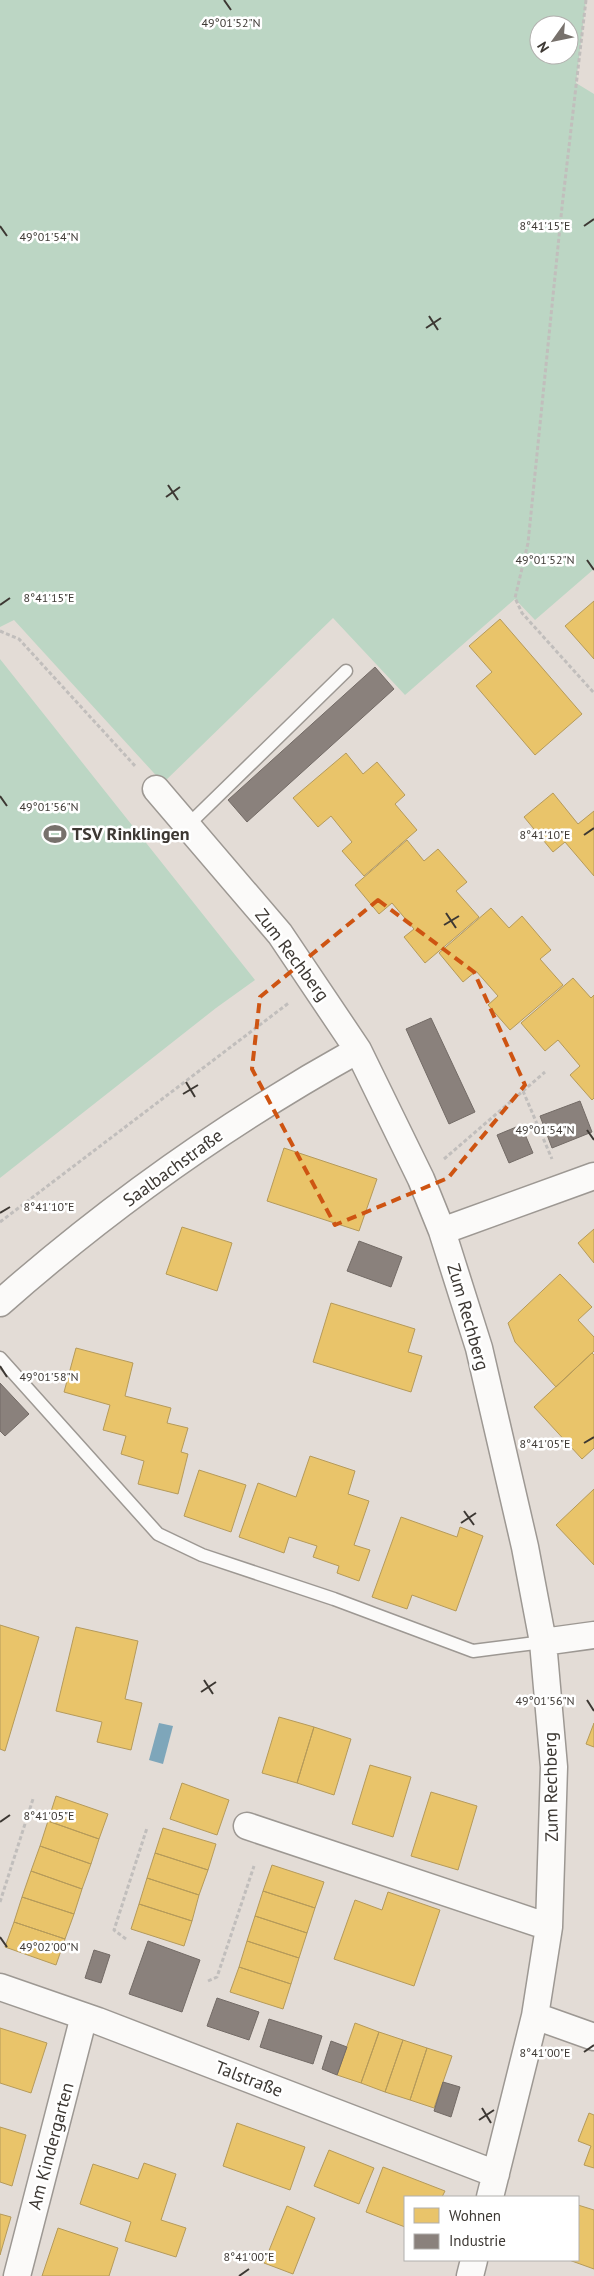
<svg xmlns="http://www.w3.org/2000/svg" width="594" height="2276" viewBox="0 0 594 2276" font-family="'PT Sans',sans-serif">
<rect width="100%" height="100%" fill="#e3dcd6"/>
<path fill="#bcd6c4" fill-rule="evenodd" d="M0 0H586L576 83 594 94V569L535 620 515 599 405 695 333 618 163 783 14 620 0 627ZM539 25H569V55H539Z
M0 659 255 980 216 1008 0 1178Z"/>
<path fill="#7ea6ba" d="M159 1723 173 1726 163 1764 149 1760Z"/>
<path fill="#e9c46a" stroke="#b59a5a" d="M594 601V659L565 626Z
M500 619 582 714 535 755 476 686 492 672 469 646Z
M346 753 363 774 377 762 405 795 395 804 417 830 364 876 342 851 352 842 331 816 318 827 293 798Z
M553 793 578 824 594 811V876L565 842 553 852 524 817Z
M407 840 424 861 438 849 467 882 456 891 479 917 425 963 404 937 414 929 392 903 379 914 355 885Z
M491 908 509 928 522 916 551 950 540 959 563 985 510 1030 488 1005 498 996 476 971 463 982 439 953Z
M573 978 591 998 594 995V1098L592 1100 570 1075 580 1066 558 1040 545 1051 521 1023Z
M284 1148 377 1179 359 1231 267 1201Z
M182 1227 232 1243 217 1291 166 1274Z
M594 1229V1263L578 1243Z
M560 1274 592 1307 578 1320 594 1337V1351L556 1387 515 1342 508 1323Z
M331 1303 415 1329 408 1352 422 1356 411 1392 313 1362Z
M76 1348 133 1363 125 1396 171 1408 167 1423 188 1428 181 1452 188 1454 178 1494 138 1484 144 1461 121 1454 126 1436 103 1430 110 1405 64 1392Z
M592 1353 594 1355V1448L582 1459 534 1407Z
M310 1456 355 1471 348 1494 369 1501 354 1545 370 1550 359 1581 337 1573 339 1566 313 1557 317 1546 289 1537 284 1553 239 1537 258 1483 296 1497Z
M199 1470 246 1485 231 1532 184 1516Z
M594 1489V1565L556 1525Z
M401 1517 457 1537 460 1527 483 1536 456 1611 412 1595 407 1609 372 1597Z
M0 1625 39 1637 5 1751 0 1749Z
M76 1627 138 1641 125 1699 142 1703 131 1750 97 1742 102 1722 56 1711Z
M279 1717 314 1727 297 1783 262 1773Z
M594 1723V1747L586 1744Z
M314 1727 351 1739 334 1795 297 1783Z
M370 1765 411 1777 393 1837 352 1824Z
M182 1783 229 1800 217 1835 170 1819Z
M431 1792 477 1806 458 1870 411 1856Z
M56 1796 108 1814 99 1839 48 1821Z
M48 1821 99 1839 91 1864 40 1846Z
M163 1828 216 1844 208 1870 155 1853Z
M40 1846 91 1864 82 1889 31 1871Z
M155 1853 208 1870 199 1895 147 1878Z
M272 1865 324 1882 315 1908 263 1891Z
M31 1871 82 1889 74 1914 22 1897Z
M147 1878 199 1895 192 1921 139 1904Z
M263 1891 315 1908 307 1933 255 1916Z
M388 1892 440 1910 414 1986 334 1959 355 1900 382 1910Z
M22 1897 74 1914 65 1939 14 1922Z
M139 1904 192 1921 184 1946 131 1929Z
M255 1916 307 1933 299 1958 247 1941Z
M14 1922 65 1939 56 1965 5 1947Z
M247 1941 299 1958 291 1984 239 1967Z
M239 1967 291 1984 283 2009 230 1992Z
M355 2023 379 2032 361 2083 337 2075Z
M0 2028 47 2043 31 2093 0 2083Z
M379 2032 403 2040 385 2092 361 2083Z
M403 2040 427 2048 410 2100 385 2092Z
M427 2048 452 2056 434 2108 410 2100Z
M589 2113 594 2115V2168L584 2165 591 2146 578 2141Z
M237 2123 305 2147 290 2190 223 2166Z
M0 2127 26 2135 12 2186 0 2182Z
M329 2150 374 2168 359 2204 314 2186Z
M144 2163 176 2174 161 2220 186 2228 176 2257 125 2241 131 2222 80 2204 93 2164 138 2179Z
M383 2167 445 2191 442 2197H405V2227L366 2212Z
M578 2205 594 2210V2269L569 2260H578Z
M287 2206 315 2218 293 2274 264 2263Z
M0 2214 11 2217 0 2255Z
M58 2228 118 2248 109 2276H42Z"/>
<path fill="#8a817c" stroke="#736b66" d="M375 667 394 689 247 822 228 800Z
M431 1018 475 1112 449 1124 406 1029Z
M580 1101 592 1132 552 1148 540 1116Z
M521 1125 533 1153 509 1163 497 1135Z
M359 1241 402 1257 391 1287 347 1271Z
M0 1383 29 1414 5 1436 0 1431Z
M148 1941 200 1960 182 2012 129 1994Z
M94 1950 110 1955 101 1983 85 1978Z
M217 1998 259 2012 249 2040 207 2026Z
M269 2019 322 2036 313 2064 260 2047Z
M331 2041 347 2047 337 2075 322 2069Z
M443 2082 460 2087 451 2117 434 2111Z"/>
<g fill="none" stroke-linecap="round" stroke-linejoin="round">
<defs>
<path id="service" d="M188 825 346 671
M0 1358 158 1534 202 1555 334 1599 473 1651 543 1642"/>
<path id="minor" d="M156 789 280 934 358 1050 421 1179 442 1231 479 1348 525 1547 543 1642 554 1767 549 1927 535 2016 490 2197
M442 1231 594 1176
M0 1303C110 1206 230 1121 358 1050
M543 1642 594 1635
M247 1826 549 1927
M0 1987 98 2021 496 2174
M535 2016 594 2037
M17 2276 84 2016
M470 2276 474 2260"/>
</defs>
<use href="#service" stroke="#9d9893" stroke-width="15"/>
<use href="#minor" stroke="#9d9893" stroke-width="29"/>
<path stroke="#c1bebc" stroke-width="3" stroke-dasharray="4 2.5" stroke-linecap="butt" d="M586 0 562 207 528 543 515 598 522 613 594 693
M0 631 19 639 136 767
M523 1091 552 1159
M444 1159 545 1072
M0 1222 290 1002
M0 1902 33 1799
M126 1939 114 1930 147 1828
M208 1981 217 1977 254 1866"/>
<use href="#service" stroke="#fbfaf9" stroke-width="12"/>
<use href="#minor" stroke="#fbfaf9" stroke-width="26"/>
</g>
<path fill="none" stroke="#ce5412" stroke-width="4" stroke-dasharray="10 6" stroke-linejoin="round" d="M378 900 474 972 525 1085 448 1178 335 1225 252 1069 260 997Z"/>
<path fill="none" stroke="#3d3833" stroke-width="2" d="M224 0 231 10M0 226 7 236M584 226 594 219M429 316 438 330M426 328 441 318M168 485 178 500M166 497 180 487M587 560 594 570M0 605 10 598M0 796 7 806M584 835 594 828M446 913 456 928M444 925 459 916M186 1082 195 1097M183 1094 198 1085M587 1130 594 1140M0 1213 10 1207M0 1366 7 1377M584 1443 594 1437M464 1511 474 1525M461 1523 476 1513M204 1680 213 1694M201 1692 216 1682M587 1700 594 1711M0 1822 10 1815M0 1937 7 1947M584 2052 594 2045M482 2108 491 2123M479 2120 494 2110M239 2276 249 2269"/>
<defs>
<symbol id="stadium-bare" viewBox="-9 -9 18 18"><path d="M0-5a6.5 5 0 1 0 0 10a6.5 5 0 1 0 0-10ZM-3.5-1.8h7v3.6h-7Z" fill="#77716c" stroke="#fff" stroke-width="2.5" paint-order="stroke"/></symbol>
</defs>
<g fill-rule="evenodd">
<use href="#stadium-bare" x="39" y="818" width="32" height="32"/>
</g>
<g text-anchor="middle" stroke-width="5" stroke-linejoin="round" paint-order="stroke">
<g font-size="18" font-weight="bold" fill="#3d3833" stroke="#fff" text-anchor="start">
<text x="72" y="840">TSV Rinklingen</text>
</g>
<g font-size="18" fill="#3d3833" stroke="#fff">
<text transform="translate(292 955) rotate(53)" y="6">Zum Rechberg</text>
<text transform="translate(173 1168) rotate(-36)" y="6">Saalbachstraße</text>
<text transform="translate(468 1317) rotate(74)" y="6">Zum Rechberg</text>
<text transform="translate(551 1787) rotate(-91)" y="6">Zum Rechberg</text>
<text transform="translate(249 2079) rotate(21)" y="6">Talstraße</text>
<text transform="translate(51 2146) rotate(-75)" y="6">Am Kindergarten</text>
</g>
</g>
<g font-size="12" text-anchor="middle" fill="#3d3833" stroke="#fff" stroke-width="5" stroke-linejoin="round" paint-order="stroke">
<text x="231" y="27">49°01'52"N</text>
<text x="545" y="230">8°41'15"E</text>
<text x="49" y="241">49°01'54"N</text>
<text x="545" y="564">49°01'52"N</text>
<text x="49" y="602">8°41'15"E</text>
<text x="49" y="811">49°01'56"N</text>
<text x="545" y="839">8°41'10"E</text>
<text x="545" y="1134">49°01'54"N</text>
<text x="49" y="1211">8°41'10"E</text>
<text x="49" y="1381">49°01'58"N</text>
<text x="545" y="1448">8°41'05"E</text>
<text x="545" y="1705">49°01'56"N</text>
<text x="49" y="1820">8°41'05"E</text>
<text x="49" y="1951">49°02'00"N</text>
<text x="545" y="2057">8°41'00"E</text>
<text x="249" y="2261">8°41'00"E</text>
</g>
<rect x="404" y="2196" width="175" height="65" fill="#ffffff" stroke="#b1afad"/>
<rect x="414" y="2208" width="25" height="15" fill="#e9c46a" stroke="#b1afad"/>
<text x="449" y="2221" font-size="15" fill="#3d3833">Wohnen</text>
<rect x="414" y="2234" width="25" height="15" fill="#8a817c" stroke="#b1afad"/>
<text x="449" y="2246" font-size="15" fill="#3d3833">Industrie</text>
<g transform="translate(554 40) rotate(237)"><circle r="24" fill="#ffffff" stroke="#b1afad"/>
<path d="M0-4L9 19L0 12L-9 19Z" fill="#77716c"/>
<text y="-8" font-size="14" font-weight="bold" text-anchor="middle" fill="#3d3833">N</text>
</g>
</svg>
